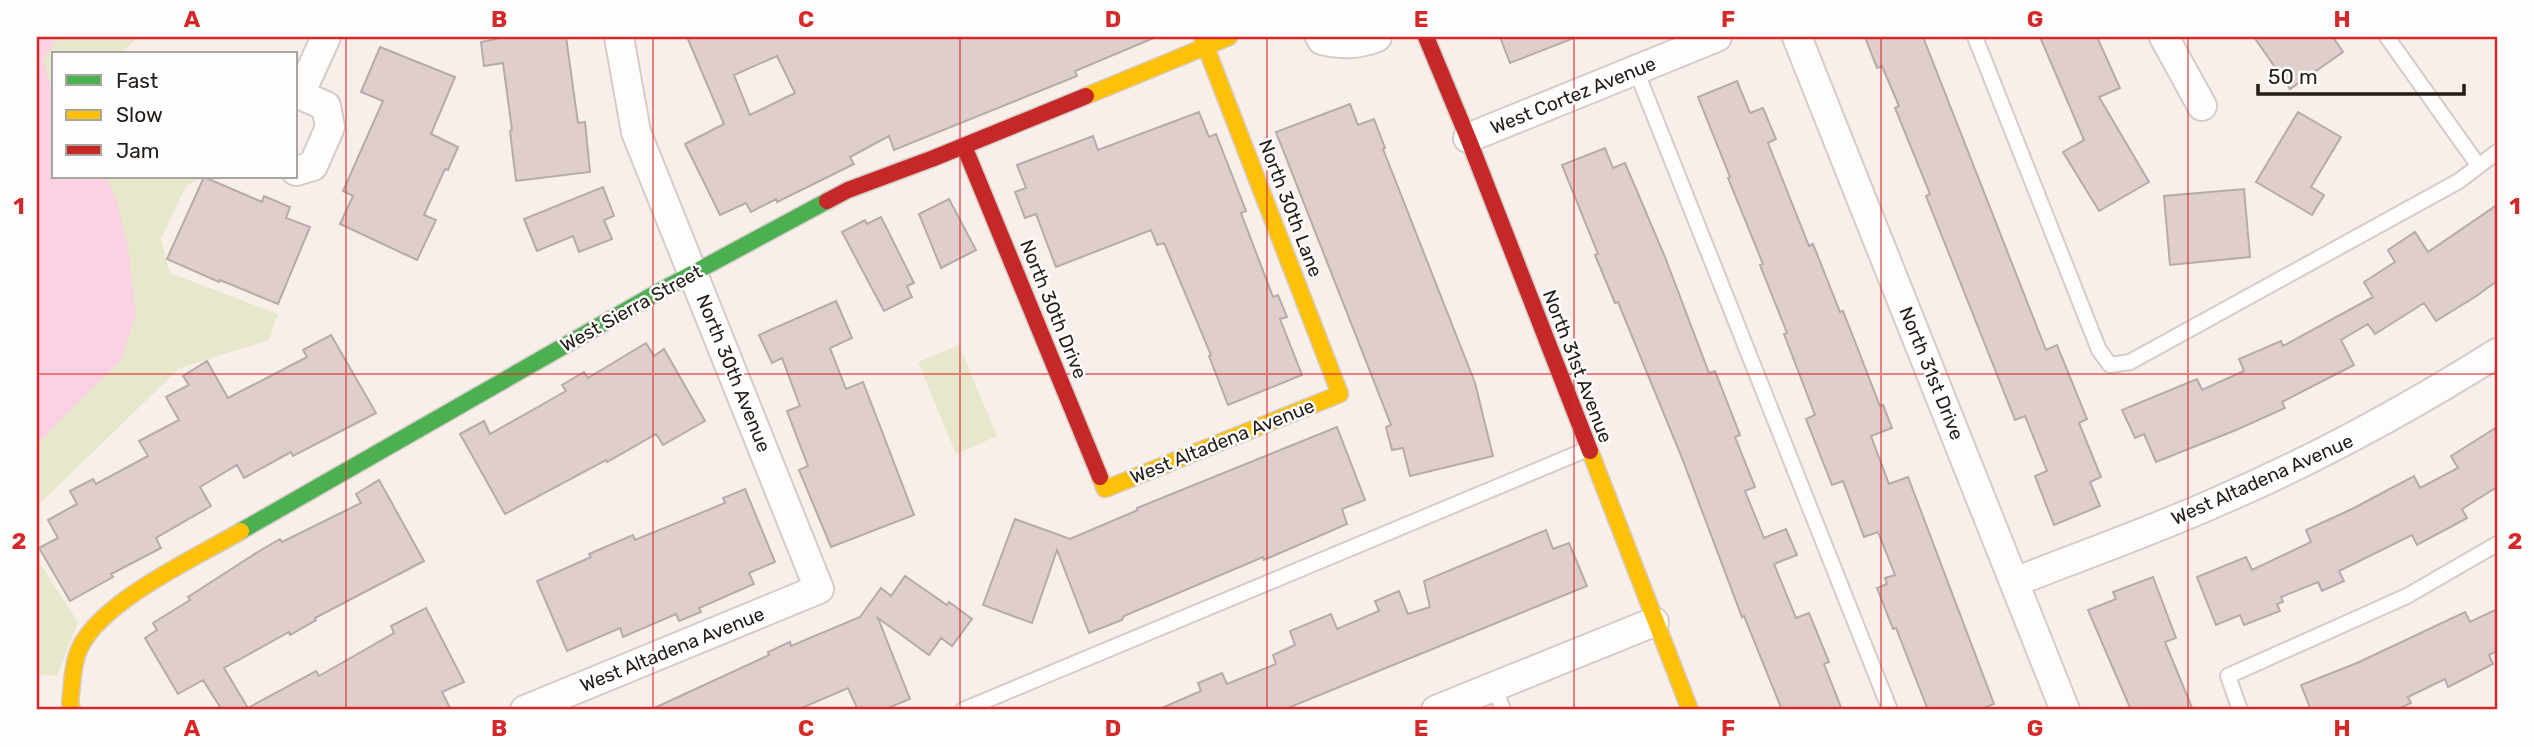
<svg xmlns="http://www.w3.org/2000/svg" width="2534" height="747" viewBox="0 0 2534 747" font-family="Rubik,sans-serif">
<rect width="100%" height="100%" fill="#f8efeb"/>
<path fill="#e7e8cb" d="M37 37H139L119 54H54V177H204L186 186 161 239 170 273 278 314 269 340 180 368 37 506Z
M959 345 997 436 956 454 918 362Z
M37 559 78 622 57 676 37 674Z"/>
<path fill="#fad2e3" d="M37 37H59L43 60 51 87 54 90V177H106L117 201 128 248 136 314 121 360 37 444Z"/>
<path fill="#e0cecc" stroke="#b5acaa" stroke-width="2" fill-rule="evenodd" d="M495 37H566L578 123 585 122 590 172 516 181 510 131 512 130 503 63 484 66 481 42 496 39Z
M687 37H1156L1075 71 1077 76 894 150 889 136 850 157 854 164 777 202 776 199 751 212 746 203 720 215 685 144 724 124ZM777 56 795 93 750 115 734 75Z
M1500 37H1574V38L1510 63Z
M1865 37H1923L2046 350 2057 345 2087 419 2079 423 2101 477 2090 482 2100 506 2054 525 2035 476 2047 471 2025 416 2015 420 1926 196 1930 194 1895 108 1899 106 1882 66 1877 68Z
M2040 37H2097L2120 88 2099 97 2149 182 2099 211 2063 152 2084 140Z
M2254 37H2333L2343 52 2290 89Z
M380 47 455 77 431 134 458 147 448 170 445 169 424 215 436 220 417 260 340 224 353 196 343 191 383 101 361 92Z
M1737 81 1750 113 1763 108 1776 139 1768 143 1809 246 1813 244 1840 312 1843 311 1880 406 1883 405 1892 428 1871 436 1889 484 1908 477 1994 704 1978 710H1928L1896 628 1893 629 1877 588 1887 584 1885 578 1895 575 1878 532 1864 537 1843 481 1832 485 1806 419 1815 415 1784 334 1787 333 1760 265 1763 264 1728 178 1730 177 1698 97Z
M1350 104 1358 125 1374 119 1385 148 1383 149 1475 383 1493 456 1410 476 1403 448 1392 450 1386 427 1391 425 1276 132Z
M1199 112 1209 137 1216 134 1246 211 1241 213 1273 297 1278 295 1287 317 1280 319 1302 375 1228 405 1209 356 1211 355 1164 243 1157 245 1151 230 1056 267 1036 214 1025 218 1015 192 1026 188 1017 165 1093 136 1098 150Z
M2298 112 2341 137 2311 187 2324 195 2312 215 2256 182Z
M1605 148 1613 168 1625 163 1665 257 1709 373 1715 371 1740 435 1735 437 1755 487 1745 491 1764 538 1786 529 1797 555 1774 564 1796 618 1809 613 1829 662 1824 664 1842 710H1782L1744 616 1742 617 1682 458 1618 302 1615 303 1595 255 1598 254 1562 165Z
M204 177 262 202 264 196 290 207 286 218 310 227 278 304 220 280 219 282 167 259Z
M603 187 614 216 604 220 612 239 579 252 573 236 537 251 524 219Z
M2244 189 2250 257 2170 265 2164 196Z
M949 199 976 250 941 268 919 214Z
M2497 205V281L2475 297 2436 321 2424 303 2375 334 2368 324 2341 340 2354 365 2282 402 2285 408 2236 430 2156 462 2144 434 2135 438 2122 410 2197 379 2202 390 2244 371 2239 359 2281 341 2283 346 2373 297 2364 282 2395 262 2388 250 2415 232 2428 252Z
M881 217 914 283 907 286 912 297 884 311 842 232 865 220 867 224Z
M836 301 852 338 830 348 846 389 863 382 914 515 831 547 799 470 808 466 787 411 800 406 782 358 772 363 759 335Z
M331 335 376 413 293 456 291 452 244 478 237 465 200 487 211 506 156 538 161 548 111 574 113 577 70 601 39 548 58 538 48 520 77 504 70 491 93 479 96 484 148 456 139 441 179 420 166 397 189 385 183 376 207 361 228 398 307 357 303 350Z
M646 343 654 356 664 349 705 421 663 445 656 434 607 462 606 460 505 514 460 434 484 421 490 434 566 391 562 385 584 372 588 378Z
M1337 427 1365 500 1342 509 1347 524 1264 560 1263 557 1124 616 1122 620 1089 633 1057 550 1032 623 983 605 1015 519 1070 539 1138 510 1137 508Z
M2497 427V487L2462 509 2467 518 2417 545 2412 535 2339 571 2344 581 2322 591 2318 582 2281 597 2283 602 2277 604 2280 611 2244 625 2240 615 2216 625 2197 577 2246 557 2252 570 2311 542 2306 530 2354 508 2414 476 2420 488 2458 468 2451 456Z
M379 480 424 561 315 618 316 620 290 635 289 632 224 668 248 708 316 671 319 676 394 633 391 626 426 608 464 682 442 692 451 710H222L203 680 178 694 145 638 157 630 153 623 190 600 188 597 256 553 280 539 282 542 361 503 356 494Z
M745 489 775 562 749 573 754 584 699 608 701 612 679 621 676 614 623 637 620 628 567 651 537 581 591 557 589 554 633 535 635 540 725 503 723 498Z
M1546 530 1553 549 1569 543 1587 586 1283 710H1157L1201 691 1198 683 1222 673 1227 684 1276 664 1273 655 1295 645 1290 631 1331 614 1337 629 1379 611 1375 601 1399 591 1408 614 1430 607 1424 581Z
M905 576 947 605 949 602 972 619 952 646 941 638 929 655 878 618 910 699 883 710H858L848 688 797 710H650L769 655 768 652 790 642 791 646 860 617 881 588 891 596Z
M2153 577 2176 638 2165 642 2193 710H2131L2088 610 2116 599 2113 592Z
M2497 609V651L2489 655 2493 664 2448 687 2445 679 2408 697 2411 703 2396 710H2311L2301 685 2357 663 2465 612 2470 622Z"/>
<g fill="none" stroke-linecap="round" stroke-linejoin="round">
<defs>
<path id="lane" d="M1975 37 2099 350 2110 365 2130 362 2459 181 2497 152
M2387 37 2478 165
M1636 70 1890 710
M1494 686 1503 710
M963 710 1588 449
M2240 710 2228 676 2407 596 2497 544"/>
<path id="street" d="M1320 37 1322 40C1341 45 1358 45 1377 37
M1797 37 2065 710
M2164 37 2202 106
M296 93 326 106 330 127 313 166 296 171
M300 94 326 37
M1468 138 1717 37
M2015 582C2083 555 2152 531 2219 501 2316 459 2408 409 2497 353
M525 710 819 589 636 132 619 37
M1436 710 1654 622"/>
<path id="fast" d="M241 531 660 291 827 201"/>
<path id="slow" d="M1086 96 1229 37
M1590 451 1690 710
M1100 477 1105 489 1340 394 1202 37
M72 710 70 703C72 688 72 670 77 655 93 604 196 558 241 531"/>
<path id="jam" d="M1426 37 1468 138 1590 451
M964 146 1100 477
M827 201 848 190 934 158 1086 96"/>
</defs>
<use href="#lane" stroke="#d5ccc8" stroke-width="18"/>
<use href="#street" stroke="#d5ccc8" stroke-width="32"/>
<use href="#fast" stroke="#d5ccc8" stroke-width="19"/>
<use href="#slow" stroke="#d5ccc8" stroke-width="19"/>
<use href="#jam" stroke="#d5ccc8" stroke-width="19"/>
<use href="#lane" stroke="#fefdfc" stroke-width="14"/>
<use href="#street" stroke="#fefdfc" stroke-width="28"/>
<use href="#fast" stroke="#4caf50" stroke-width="16"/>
<use href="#slow" stroke="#ffc107" stroke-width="16"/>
<use href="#jam" stroke="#c62828" stroke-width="16"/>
</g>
<path fill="none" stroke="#d62828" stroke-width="2" stroke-opacity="0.55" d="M346 37V710M653 37V710M960 37V710M1267 37V710M1574 37V710M1881 37V710M2188 37V710M37 374H2497"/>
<g text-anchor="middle" stroke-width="5" stroke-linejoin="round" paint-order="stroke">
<g font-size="19" fill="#241c17" stroke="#fefefe">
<text transform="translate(1573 95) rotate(-22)" y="7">West Cortez Avenue</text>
<text transform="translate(1291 208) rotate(69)" y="7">North 30th Lane</text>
<text transform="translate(631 308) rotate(-29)" y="7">West Sierra Street</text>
<text transform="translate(1054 309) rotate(68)" y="7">North 30th Drive</text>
<text transform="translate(1578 366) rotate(69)" y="7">North 31st Avenue</text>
<text transform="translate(734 373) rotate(68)" y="7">North 30th Avenue</text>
<text transform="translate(1932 373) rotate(68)" y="7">North 31st Drive</text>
<text transform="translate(1222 441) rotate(-22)" y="7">West Altadena Avenue</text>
<text transform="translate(2262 479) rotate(-24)" y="7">West Altadena Avenue</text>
<text transform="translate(672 649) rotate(-22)" y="7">West Altadena Avenue</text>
</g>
</g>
<rect width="2534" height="747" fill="none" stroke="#fefefe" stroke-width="77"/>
<rect x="52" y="52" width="245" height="126" fill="#fefefe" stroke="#a7a4a2" stroke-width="2"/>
<rect x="66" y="75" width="35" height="10" fill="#4caf50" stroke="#a7a4a2" stroke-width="2"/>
<text x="116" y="88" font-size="21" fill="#241c17">Fast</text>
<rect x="66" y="110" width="35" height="10" fill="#ffc107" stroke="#a7a4a2" stroke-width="2"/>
<text x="116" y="122" font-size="21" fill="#241c17">Slow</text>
<rect x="66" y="145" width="35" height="10" fill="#c62828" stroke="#a7a4a2" stroke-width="2"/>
<text x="116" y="158" font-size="21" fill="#241c17">Jam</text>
<path d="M2258 84v10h206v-10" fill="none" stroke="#241c17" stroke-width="3.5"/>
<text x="2268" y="84" font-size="21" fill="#241c17" stroke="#fefefe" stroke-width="5" paint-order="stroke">50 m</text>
<rect x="38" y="38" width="2458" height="670" fill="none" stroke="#d62828" stroke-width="2.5"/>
<g font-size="23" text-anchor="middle" font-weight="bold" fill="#d62828">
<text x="192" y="27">A</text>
<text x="499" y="27">B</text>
<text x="806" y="27">C</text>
<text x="1113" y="27">D</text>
<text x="1421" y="27">E</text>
<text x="1728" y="27">F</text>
<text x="2035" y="27">G</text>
<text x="2342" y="27">H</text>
<text x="19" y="214">1</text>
<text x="2515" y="214">1</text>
<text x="19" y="549">2</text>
<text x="2515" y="549">2</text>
<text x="192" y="736">A</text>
<text x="499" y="736">B</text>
<text x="806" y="736">C</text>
<text x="1113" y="736">D</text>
<text x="1421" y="736">E</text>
<text x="1728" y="736">F</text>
<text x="2035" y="736">G</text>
<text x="2342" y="736">H</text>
</g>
</svg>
